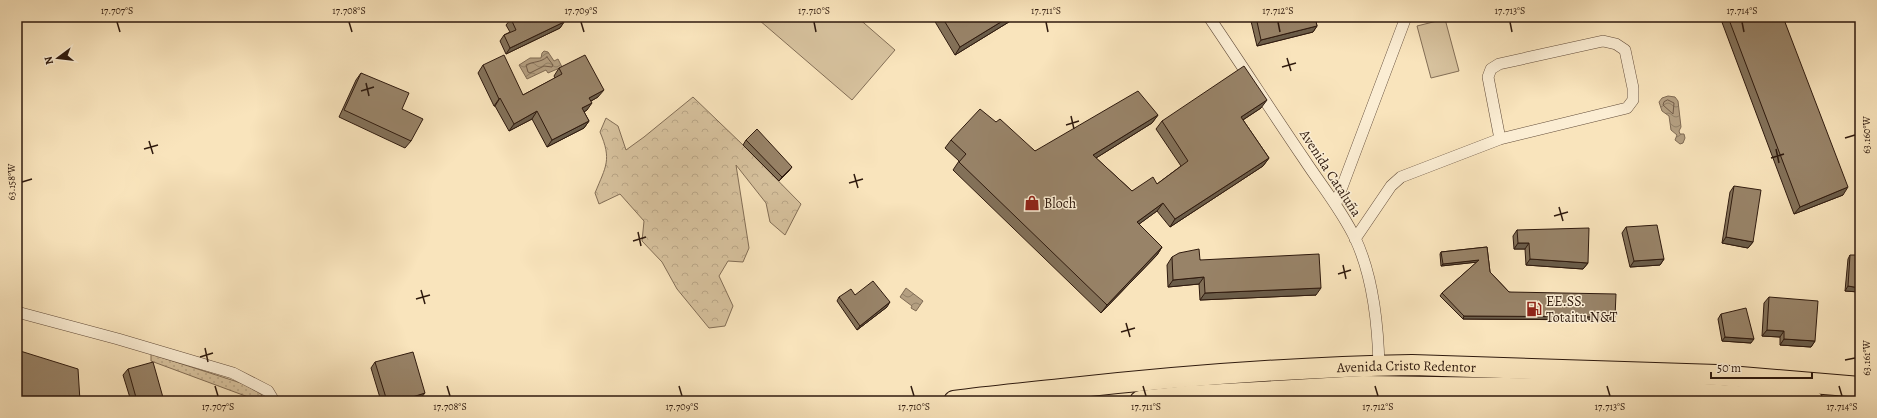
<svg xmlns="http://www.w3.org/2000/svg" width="1877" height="418" viewBox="0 0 1877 418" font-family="Alegreya,serif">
<defs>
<pattern id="grass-dots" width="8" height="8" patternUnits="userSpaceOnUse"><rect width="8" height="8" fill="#d7c29e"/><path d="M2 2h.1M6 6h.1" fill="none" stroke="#b9a687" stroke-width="1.8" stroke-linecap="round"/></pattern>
<pattern id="forest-crowns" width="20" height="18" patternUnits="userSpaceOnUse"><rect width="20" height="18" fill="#d7c29e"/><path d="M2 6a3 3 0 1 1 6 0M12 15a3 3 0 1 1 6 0" fill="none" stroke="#b9a687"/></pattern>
<pattern id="water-waves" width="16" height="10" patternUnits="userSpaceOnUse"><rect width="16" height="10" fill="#b49f81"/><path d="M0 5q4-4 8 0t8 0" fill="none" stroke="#938168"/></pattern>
</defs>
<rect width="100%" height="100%" fill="#f9e4bc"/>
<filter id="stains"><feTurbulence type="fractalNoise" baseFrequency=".005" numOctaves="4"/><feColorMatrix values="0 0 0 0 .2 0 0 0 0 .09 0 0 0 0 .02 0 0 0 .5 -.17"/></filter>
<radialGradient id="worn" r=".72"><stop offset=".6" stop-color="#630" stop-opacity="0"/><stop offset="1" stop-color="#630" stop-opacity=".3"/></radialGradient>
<path fill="url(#grass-dots)" stroke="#836e56" d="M151 354 244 384 261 394 265 401H259L151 361Z"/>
<path fill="url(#forest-crowns)" stroke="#836e56" d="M693 97 743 145 801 204 785 235 770 222 766 203 736 165 749 248 743 262 728 261 719 276 733 306 725 326 709 328 677 289 662 262 642 241 644 221 620 194 599 204 595 193C606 166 612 160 600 132L606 118 618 126 626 150 644 137Z"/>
<path fill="#d7c29e" stroke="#836e56" d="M762 17H857L895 50 852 100 759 20Z
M1445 19 1459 71 1431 78 1417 26Z"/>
<path fill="url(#water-waves)" stroke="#7f6a53" d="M544 51 548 52 554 61 558 59 562 67 548 73 546 70 527 79 519 65 530 58H541L542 53Z
M1668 96 1675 97 1678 101 1681 127 1679 131 1680 134H1684L1685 138 1683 143 1680 144 1675 140 1677 135 1671 130 1669 116 1662 111 1659 102 1662 98Z
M906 288 923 301 916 311 911 308 912 306 900 297Z"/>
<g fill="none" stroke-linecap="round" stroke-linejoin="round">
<path stroke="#725c48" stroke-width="1" d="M547 57 553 65 552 67 544 66 530 73 528 72 526 65C534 61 540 63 547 57Z
M1668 100 1674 103 1673 114 1663 105 1664 102Z"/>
<defs>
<path id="street" d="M1209 17C1241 64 1272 112 1304 159 1321 185 1341 209 1355 238 1373 276 1378 324 1379 366
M1336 203 1406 17
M1355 239 1391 186 1401 177 1500 139 1627 108 1633 100V88L1625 50 1616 44 1603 41 1499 64 1491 69 1488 77 1500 139
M17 312 118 339 233 373 268 391 274 401"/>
<g id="highway">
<path id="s1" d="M954 401C990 396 1026 393 1062 389 1178 376 1295 367 1412 365L1717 375 1860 387"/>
<path d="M1140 401 1188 396 1363 386 1641 390 1813 401"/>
</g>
</defs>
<use href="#street" stroke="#624c3a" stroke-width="12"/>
<use href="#highway" stroke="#2f1a0e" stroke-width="22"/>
<use href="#street" stroke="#fbedd3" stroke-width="11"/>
<use href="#highway" stroke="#f9e4bc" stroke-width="20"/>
</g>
<path fill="#837159" stroke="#2f1a0e" d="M419 17H427L420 20Z
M935 17H1017L955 55 934 20Z
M1250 17H1315L1317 26 1313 32 1257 46Z
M1720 17H1783L1843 195 1794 214Z
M511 19H532L564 22 560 28 506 54 500 41 504 35 510 32 506 25Z
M483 65 523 95 555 78 554 76 559 68 598 97 591 101 587 110 584 112 589 121 584 128 547 147 532 119 509 131 495 106H494L478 73Z
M361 73 402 109 411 141 405 148 339 117 356 80Z
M1261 108 1243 120 1269 158 1263 166 1170 227 1157 211 1139 224 1162 247 1157 255 1101 313 953 170 959 161 945 148 951 140 996 122 1035 151 1158 115 1152 123 1096 158 1132 191 1157 184 1181 166 1156 129 1162 121Z
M746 140 789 171 779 181 743 145Z
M1734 186 1753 242 1748 248 1722 243 1730 192Z
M1626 227 1664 259 1660 265 1630 267 1622 233Z
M1517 230 1588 263 1583 269 1526 265 1525 249H1514L1513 236Z
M1487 247 1490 272 1509 292 1613 320 1463 319 1440 296 1442 293 1477 262 1441 266 1440 254 1441 252Z
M1850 255 1859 292 1845 291 1848 259Z
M1172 257 1200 260 1316 295 1200 300 1199 284 1168 287 1167 265Z
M855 295 887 307 857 330 837 301 839 297Z
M1769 297 1815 341 1811 347 1780 345V337L1762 336 1764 303Z
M1721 314 1751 343 1722 341 1718 319Z
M375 362 420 399 415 401H381L371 368Z
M128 369 164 401H131L123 375Z"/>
<path fill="#6a5c49" stroke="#2f1a0e" d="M423 17H427L420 20Z
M1009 17H1017L955 55 960 47Z
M564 22 560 28 506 54 510 48Z
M1317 26 1313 32 1257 46 1261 40Z
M604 90 598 97 584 105 589 98Z
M500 98 495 106H494L499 99Z
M1267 100 1261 108 1235 125 1241 117Z
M592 103 587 110 577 116 582 108Z
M537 111 532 119 509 131 514 124Z
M1158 115 1152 123 1088 163 1093 155Z
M589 121 584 128 547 147 552 140Z
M1269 158 1263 166 1170 227 1175 219Z
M792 167 789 171 779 181 782 177Z
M1848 187 1843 195 1794 214 1800 207Z
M1163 203 1157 211 1131 230 1137 222Z
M1726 237 1753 242 1748 248 1722 243Z
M1518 243H1529L1525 249H1514Z
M1162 247 1157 255 1101 313 1107 305Z
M1530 259 1588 263 1583 269 1526 265Z
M1664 259 1660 265 1630 267 1634 261Z
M1479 260 1478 262 1441 266 1443 264Z
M1204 277 1199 284 1168 287 1173 280Z
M1848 286 1860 288V290L1859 292 1845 291Z
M1321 288 1316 295 1200 300 1205 293Z
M890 302 887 307 857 330 860 326Z
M1464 316 1615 317 1613 320 1463 319Z
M1767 330 1784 331 1780 337 1762 336Z
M1725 337 1754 339 1751 343 1722 341Z
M1784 339 1815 341 1811 347 1780 345Z
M425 393 420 399 415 401H400Z"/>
<path fill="#988368" stroke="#2f1a0e" d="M514 17H531L532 19 535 17H562L564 22 510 48 504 35 516 30 511 19Z
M942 17H1009L960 47Z
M1256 17H1315L1317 26 1261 40Z
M1728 17H1783L1848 187 1800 207Z
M504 55 523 95 562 74 559 68 585 55 604 90 589 98 592 103 582 108 589 121 552 140 537 111 514 124 500 98 499 99 483 65Z
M1244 66 1267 100 1241 117 1269 158 1175 219 1163 203 1137 222 1162 247 1107 305 959 162 966 154 951 140 980 109 996 122 1000 119 1035 151 1138 91 1158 115 1093 155 1132 191 1153 177 1157 184 1188 161 1162 121Z
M361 73 409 93 402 109 423 119 411 141 344 110Z
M757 129 792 167 782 177 746 140Z
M1734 186 1761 190 1753 242 1726 237Z
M1657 225 1664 259 1634 261 1626 227Z
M1589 228 1588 263 1530 259 1529 243H1518L1517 230Z
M1487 247 1490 272 1509 292 1616 294 1615 317 1464 316 1442 293 1479 260 1443 264 1441 252Z
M1199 249 1200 260 1319 254 1321 288 1205 293 1204 277 1173 280 1172 257 1179 253Z
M1850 255H1860V288L1848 286Z
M873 281 890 302 860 326 839 297 851 289 855 295Z
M1769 297 1818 301 1815 341 1784 339V331L1767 330Z
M1746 308 1754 339 1725 337 1721 314Z
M17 350 78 369 80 401H17Z
M413 352 425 393 400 401H387L375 362Z
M153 362 164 401H137L128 369Z"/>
<path fill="none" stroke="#2f1a0e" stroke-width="1.5" d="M117 22 120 32M349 22 352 32M581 22 584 32M814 22 816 32M1046 22 1048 32M1278 22 1280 32M1510 22 1512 32M1742 22 1744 32M1287 58 1291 71M1282 67 1296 63M366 83 369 96M361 91 374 87M1071 116 1074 129M1066 125 1079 121M1845 138 1855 135M149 141 153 154M144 149 158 145M1776 149 1779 163M1771 158 1784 154M854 174 858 188M22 182 32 179M849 183 863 179M1559 207 1563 221M1554 216 1568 212M638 232 641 246M633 241 646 237M1343 265 1346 279M1338 274 1351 270M421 290 425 304M416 299 430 295M1126 323 1130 337M1121 332 1135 328M205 348 208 362M200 357 213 353M1845 360 1855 358M215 386 218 396M447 386 450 396M679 386 682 396M911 386 914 396M1143 386 1146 396M1375 386 1378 396M1607 386 1610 396M1839 386 1842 396"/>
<defs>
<symbol id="shop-bare" viewBox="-9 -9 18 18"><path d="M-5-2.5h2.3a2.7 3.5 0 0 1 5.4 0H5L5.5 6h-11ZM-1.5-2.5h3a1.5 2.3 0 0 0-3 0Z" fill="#8f2418" stroke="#fbedd3" stroke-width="2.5" paint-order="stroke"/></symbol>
<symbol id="fuel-bare" viewBox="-9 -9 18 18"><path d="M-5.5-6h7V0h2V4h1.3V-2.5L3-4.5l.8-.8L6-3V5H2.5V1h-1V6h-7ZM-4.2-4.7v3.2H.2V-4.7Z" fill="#8f2418" stroke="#fbedd3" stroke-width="2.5" paint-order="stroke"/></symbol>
</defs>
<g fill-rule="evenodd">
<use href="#shop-bare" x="1021" y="192" width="22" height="22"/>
<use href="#fuel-bare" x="1523" y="298" width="22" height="22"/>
</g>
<g text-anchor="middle" stroke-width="3" stroke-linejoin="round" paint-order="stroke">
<g font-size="14" fill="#2f1a0e" stroke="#fbedd3">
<text transform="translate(1331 173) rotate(57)" y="5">Avenida Cataluña</text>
<text dy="5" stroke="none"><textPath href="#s1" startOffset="454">Avenida Cristo Redentor</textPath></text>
</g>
<g font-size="14" fill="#2f1a0e" stroke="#fbedd3" text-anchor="start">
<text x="1044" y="208">Bloch</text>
<text x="1546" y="306">EE.SS.<tspan x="1546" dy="16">Totaitu N&amp;T</tspan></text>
</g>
</g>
<rect width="1877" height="418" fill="none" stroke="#f9e4bc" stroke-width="44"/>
<g transform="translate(58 58) rotate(255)" stroke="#fbedd3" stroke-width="3" paint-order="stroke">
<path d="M0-3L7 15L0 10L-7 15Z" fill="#2f1a0e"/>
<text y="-6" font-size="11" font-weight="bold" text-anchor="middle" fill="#2f1a0e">N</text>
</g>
<path d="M1711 372v6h101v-6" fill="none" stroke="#2f1a0e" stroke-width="2"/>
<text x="1717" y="372" font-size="12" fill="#2f1a0e" stroke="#fbedd3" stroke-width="3" paint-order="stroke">50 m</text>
<rect x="22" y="22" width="1833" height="374" fill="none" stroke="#2f1a0e" stroke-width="1.5"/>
<g font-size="10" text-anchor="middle" fill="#2f1a0e">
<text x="117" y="14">17.707°S</text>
<text x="349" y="14">17.708°S</text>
<text x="581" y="14">17.709°S</text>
<text x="814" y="14">17.710°S</text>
<text x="1046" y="14">17.711°S</text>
<text x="1278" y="14">17.712°S</text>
<text x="1510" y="14">17.713°S</text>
<text x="1742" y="14">17.714°S</text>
<text transform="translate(1866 135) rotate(-90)" y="4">63.160°W</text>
<text transform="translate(11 182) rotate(-90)" y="4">63.158°W</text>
<text transform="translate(1866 358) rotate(-90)" y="4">63.161°W</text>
<text x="218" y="410">17.707°S</text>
<text x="450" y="410">17.708°S</text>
<text x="682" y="410">17.709°S</text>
<text x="914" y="410">17.710°S</text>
<text x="1146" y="410">17.711°S</text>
<text x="1378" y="410">17.712°S</text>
<text x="1610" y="410">17.713°S</text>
<text x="1842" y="410">17.714°S</text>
</g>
<rect width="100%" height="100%" filter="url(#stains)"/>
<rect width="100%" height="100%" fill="url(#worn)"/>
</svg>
